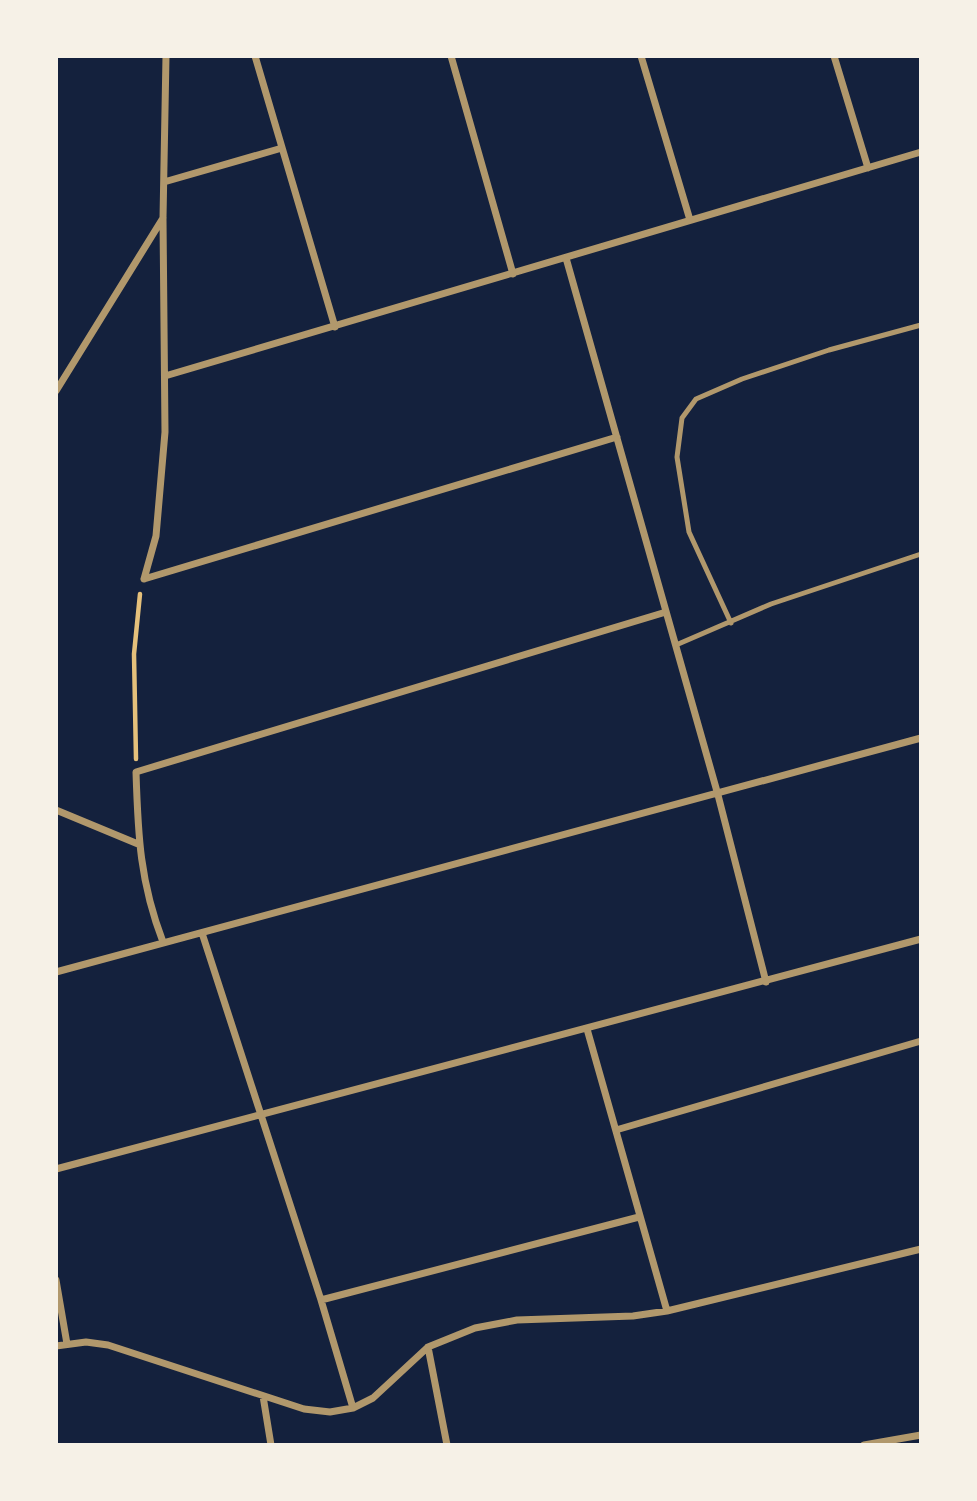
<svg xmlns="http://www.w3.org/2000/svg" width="977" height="1501" viewBox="0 0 977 1501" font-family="'DejaVu Sans',sans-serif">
<rect width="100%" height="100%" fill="#14213d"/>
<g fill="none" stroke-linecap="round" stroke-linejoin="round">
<path stroke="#e5c07b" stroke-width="4.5" d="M136 759 134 654 140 594"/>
<path stroke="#b1986c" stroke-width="5" d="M731 623 689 532 677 457 682 418 696 399 742 379 829 350 921 325
M676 645 771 604 921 554"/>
<path stroke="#b1986c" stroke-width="7" d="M255 56 335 327
M451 56 513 274
M641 56 690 220
M834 56 868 168
M164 182 282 148
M566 258 718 795 766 982
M165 376 921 152
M56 391 163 218
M144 579 156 536 165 432 163 218 166 56
M144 579 617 437
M56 810 138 844
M202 933 321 1300 353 1408
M163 942C140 882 138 836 136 772L666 612
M56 972 921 738
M587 1029 667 1311
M616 1130 921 1041
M56 1169 921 939
M56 1280 67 1344
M321 1300 639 1217
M56 1346 86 1342 108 1345 304 1409 330 1412 353 1408 373 1398 428 1347 475 1328 517 1320 633 1316 667 1311 921 1249
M428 1347 447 1445
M263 1396 271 1445
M864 1445 921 1435"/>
</g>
<rect width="977" height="1501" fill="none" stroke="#f6f1e7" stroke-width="116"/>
</svg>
